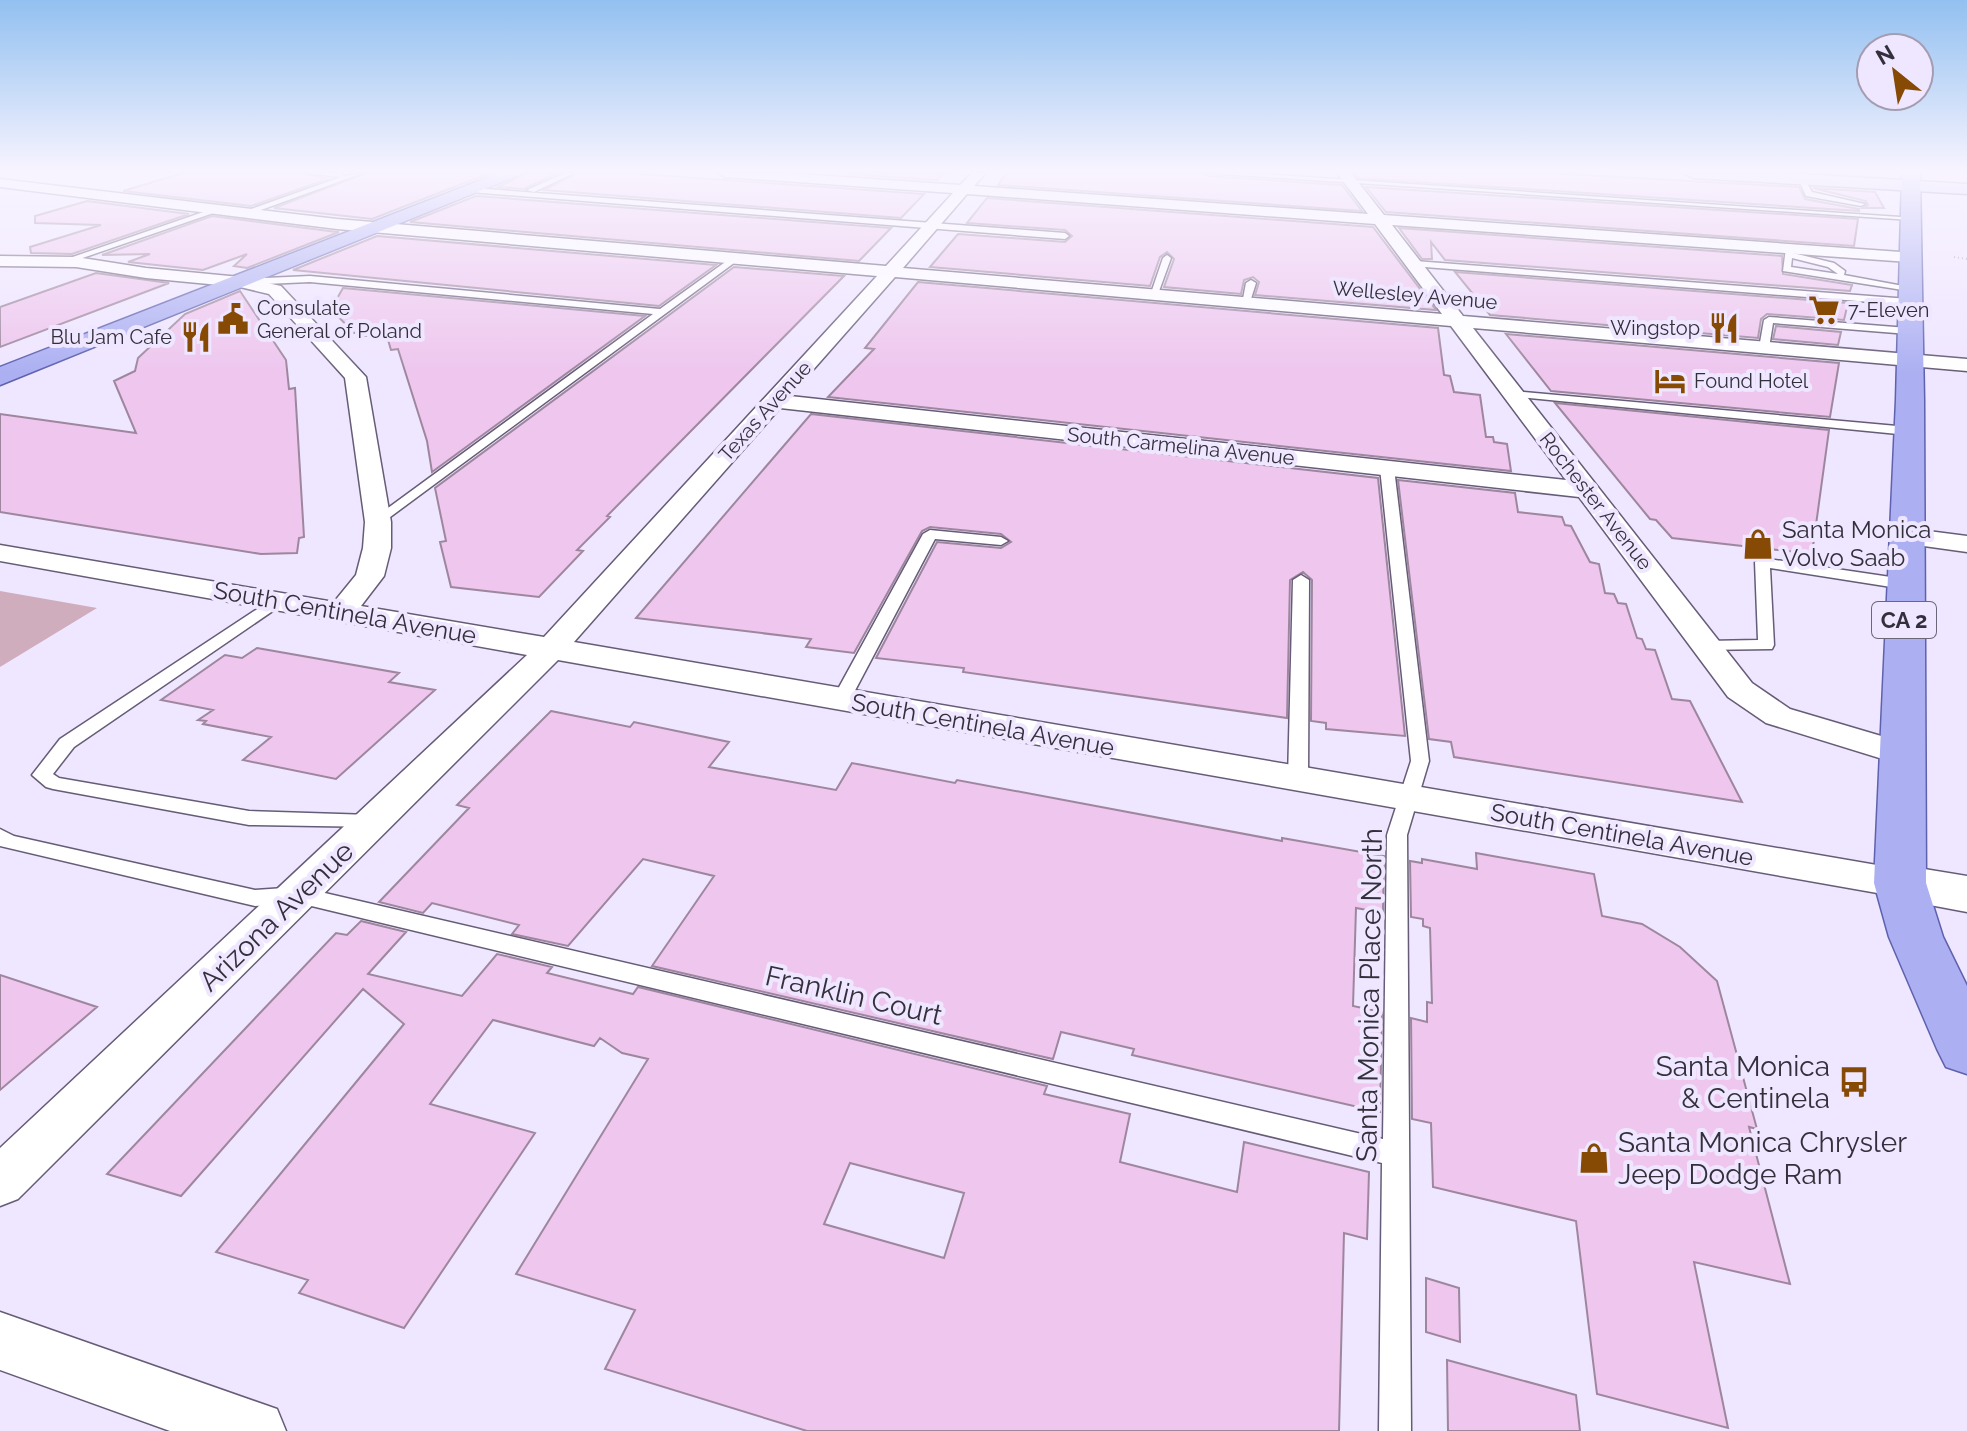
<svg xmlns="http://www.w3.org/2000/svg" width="1967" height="1431" viewBox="0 0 1967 1431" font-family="Raleway,sans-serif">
<rect width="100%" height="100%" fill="#efe6ff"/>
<path fill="#cfadbc" d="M0 591 97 608 0 667Z"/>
<path fill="#eec6ee" stroke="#9e879e" stroke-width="2" fill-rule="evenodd" d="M183 173H302L328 179 251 206 123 191Z
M366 173H490L372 219 274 208Z
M527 173H557L524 189 498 187Z
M577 173H626L924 194 901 218 544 190Z
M850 173H944L937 180 847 174Z
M1007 173H1204L1207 176 1342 185 1362 211 998 185Z
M1355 173H1547L1799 187 1805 199 1859 209V211L1358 178Z
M1366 187 1858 219 1854 246 1386 212Z
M1813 188 1875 192 1884 208H1863L1868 205 1866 201Z
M476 196 891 228 859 261 410 222Z
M987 198 1373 227 1436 310 1255 295 1259 282 1253 277 1244 280 1241 294 1164 287 1174 259 1167 252 1160 257 1150 286 930 267 958 234 1065 242 1072 236 1065 230 967 223Z
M87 201 189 214 72 254 31 253 30 247 101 225 35 223V216Z
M212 216 337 232H339L247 268 234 266 247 254 203 270 128 262 150 254 102 255Z
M1399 228 1782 256 1783 274 1852 285 1850 291 1445 260 1431 242 1432 259H1422Z
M377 236 716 265 659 306 293 270Z
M734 267 844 276 607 516 610 517 577 550 583 551 539 597 451 587 440 542 446 541 435 488Z
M1455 272 1848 303 1844 320 1767 314 1761 319 1758 338 1490 315Z
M96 273 169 283 0 347V307Z
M918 282 1438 328 1444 375 1450 376 1454 392 1480 395 1486 437H1493L1494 442 1507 444 1511 471 828 397 874 349 865 348Z
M343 288 645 316 432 472 427 441 398 349 391 350 386 333 358 337 357 332 354 333 331 309Z
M240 291 286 360 289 389 295 388 304 537 299 538 297 553 261 554 0 512V414L136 433 114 381 135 371 138 358 185 314Z
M1776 326 1841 332 1838 345 1773 339Z
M1506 334 1839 363 1830 417 1551 391Z
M1555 403 1829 430 1812 554 1672 538 1656 520 1650 519Z
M811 414 1378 478 1405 736 1326 729V723L1311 721 1312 580 1303 572 1290 580 1287 718 963 672 964 668 876 658 937 542 1001 548 1011 542 1001 534 930 527 922 531 854 653 806 647 811 639 636 618Z
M1398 480 1515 493 1518 512 1562 517 1565 525 1571 526 1590 562 1599 564 1605 593 1614 594 1618 603 1626 604 1637 638 1642 639 1646 649 1655 650 1672 699 1690 701 1742 802 1454 757 1451 742 1429 739Z
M257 648 399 673 389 682 435 690 336 779 243 760 271 737 203 724 206 721 198 720 213 710 161 700 225 655 242 658Z
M551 711 630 727 634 722 729 742 709 767 836 790 852 763 955 783 957 780 1282 841V838L1384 856 1383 913 1356 908 1353 1006 1382 1012 1380 1112 1132 1055 1134 1049 1061 1032 1053 1059 652 966 714 876 643 859 568 946 512 934 519 925 432 903 423 913 379 902 469 808 457 805Z
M1476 853 1594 874 1602 916 1642 924 1680 947 1717 981 1757 1129 1749 1127 1790 1284 1694 1262 1728 1428 1597 1394 1576 1221 1433 1187 1431 1123 1412 1119 1411 1018 1427 1022V1002L1432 1003 1430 928 1423 926V919L1411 917 1410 861 1422 863V859L1477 869Z
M361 921 406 932 368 974 462 996 497 954 552 967 547 973 633 994 638 987 1047 1086 1044 1094 1130 1114 1120 1162 1237 1192 1244 1142 1369 1172 1367 1239 1344 1233 1339 1431H807L605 1369 635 1310 516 1274 648 1059 622 1053 600 1038 594 1046 493 1020 430 1104 535 1133 404 1328 299 1293 308 1280 216 1252 404 1024 363 989 181 1196 107 1174 336 933 347 935ZM850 1163 964 1193 944 1258 824 1224Z
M0 975 97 1007 0 1090Z
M1426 1278 1459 1288 1460 1342 1426 1332Z
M1447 1360 1576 1395 1580 1431H1448Z"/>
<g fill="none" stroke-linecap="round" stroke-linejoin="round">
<defs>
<path id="service" d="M305 173H342L344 176 363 173 244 216 237 214 341 177Z
M565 173H574L534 192 527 190Z
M1207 173H1246L1915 218 1911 220Z
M1798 178H1804L1812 192 1865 204 1861 206 1806 196Z
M473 188 1065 233 1069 236 1065 239 470 192Z
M215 208 222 210 68 263 61 261Z
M1790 245 1794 248 1793 253 1834 263 1845 271 1844 275 1914 288 1909 291 1783 271 1786 248ZM1792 258 1828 267 1838 274 1791 267Z
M735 255 738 260 378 526 373 525V519L653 314 310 282 240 285 235 282 240 279 310 276 660 309Z
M1167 255 1171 258 1158 294 1150 296 1163 258Z
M1415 261 1909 299 1914 302 1909 305 1412 266Z
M1251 280 1256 283 1250 302 1242 304 1246 283Z
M1769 317 1908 328 1913 331 1908 334 1773 323 1769 348 1764 351 1759 348 1764 320Z
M1513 391 1908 427 1914 431 1908 435 1509 396 1507 394Z
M1387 464 1394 468 1429 761 1407 835 1411 1431H1379L1382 1163 299 903 255 906 0 846V829L14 836 255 890 299 887 1383 1139 1387 835 1411 761 1380 468Z
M930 530 1001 537 1008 541 1001 545 935 539 850 700 841 705 835 704 832 700 923 534Z
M1762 558 1904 579 1912 584 1904 589 1770 568 1774 645 1772 649 1701 650 1699 646 1701 642 1707 641 1758 640 1755 562Z
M1301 575 1309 580 1308 779 1298 785 1288 779 1293 580Z
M277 596 283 598 285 601 283 604 74 747 53 774 59 778 249 811 371 815 378 817 381 822 378 827 249 825 53 789 46 787 32 775 60 739Z"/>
<path id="minor" d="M718 173H784L960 185 972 173H986L974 186 1368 214 1337 173H1351L1384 215 1915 253 1917 257 1909 262 1392 225 1463 316 1967 359V371L1473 328 1752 683 1790 709 1915 746 1920 754 1915 762 1902 765 1766 723 1728 697 1579 497 780 408 574 642 1900 869 1914 873 1920 883 1914 893 1900 897 558 660 18 1199 0 1206V1148L527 655 0 561V545L334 602 356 575 363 548 365 522 345 378 269 294 240 287 146 278 76 267 0 266V256L76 257 146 268 240 277 281 286 366 377 391 522V548L384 576 361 606 544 637 877 276 337 229 0 187V179L337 219 886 266 953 193 725 177ZM967 194 1375 224 1442 314 903 268ZM895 277 1451 326 1566 480 790 396Z
M1905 528 1967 536V552L1895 542 1891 536 1895 530Z
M0 1312 277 1409 286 1431H170L0 1370Z"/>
<path id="tertiary" d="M1900 865 1967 876V912L1882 896 1875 883 1882 870Z"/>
<path id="secondary" d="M1684 173H1786L1967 184V194L1693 178Z"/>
<path id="primary" d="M499 173H524L0 385V367Z
M1902 173H1920L1924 400 1926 883 1943 937 1967 986V1074L1946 1067 1937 1049 1889 937 1874 883 1896 400Z"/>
</defs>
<use href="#service" stroke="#665c77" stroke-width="3"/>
<use href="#minor" stroke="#665c77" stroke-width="3"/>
<use href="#tertiary" stroke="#665c77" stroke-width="3"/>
<use href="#secondary" stroke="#665c77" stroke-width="3"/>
<use href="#primary" stroke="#5e61ad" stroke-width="3"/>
<path stroke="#aaa3b7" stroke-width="2" stroke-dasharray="1 3" stroke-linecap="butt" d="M1954 257 1967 259"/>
<use href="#service" fill="#fff" fill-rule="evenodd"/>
<use href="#minor" fill="#fff" fill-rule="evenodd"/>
<use href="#tertiary" fill="#fff" fill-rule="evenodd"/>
<use href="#secondary" fill="#d6d7f9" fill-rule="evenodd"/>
<use href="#primary" fill="#acb0f2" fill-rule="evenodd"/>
</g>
<linearGradient id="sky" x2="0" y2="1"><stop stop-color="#92c0f0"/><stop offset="0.46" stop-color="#f8f4ff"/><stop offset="1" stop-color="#f8f4ff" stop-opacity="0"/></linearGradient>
<rect width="1967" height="373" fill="url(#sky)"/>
<defs>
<symbol id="supermarket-bare" viewBox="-9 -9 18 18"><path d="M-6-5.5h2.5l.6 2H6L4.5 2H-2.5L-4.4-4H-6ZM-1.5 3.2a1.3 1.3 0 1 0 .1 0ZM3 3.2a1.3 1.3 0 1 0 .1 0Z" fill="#864a05" stroke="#efe6ff" stroke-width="2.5" paint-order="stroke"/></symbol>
<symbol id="civic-bare" viewBox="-9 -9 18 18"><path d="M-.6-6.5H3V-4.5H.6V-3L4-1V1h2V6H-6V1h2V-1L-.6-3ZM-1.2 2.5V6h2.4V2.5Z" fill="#864a05" stroke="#efe6ff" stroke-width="2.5" paint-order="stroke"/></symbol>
<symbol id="restaurant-bare" viewBox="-9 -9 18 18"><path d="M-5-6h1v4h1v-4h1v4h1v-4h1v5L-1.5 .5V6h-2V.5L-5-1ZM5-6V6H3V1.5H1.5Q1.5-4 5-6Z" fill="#864a05" stroke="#efe6ff" stroke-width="2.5" paint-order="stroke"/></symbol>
<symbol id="hotel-bare" viewBox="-9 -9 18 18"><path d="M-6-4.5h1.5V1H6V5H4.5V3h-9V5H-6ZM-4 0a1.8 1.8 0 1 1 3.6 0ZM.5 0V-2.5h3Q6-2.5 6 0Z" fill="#864a05" stroke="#efe6ff" stroke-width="2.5" paint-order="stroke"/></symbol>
<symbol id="shop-bare" viewBox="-9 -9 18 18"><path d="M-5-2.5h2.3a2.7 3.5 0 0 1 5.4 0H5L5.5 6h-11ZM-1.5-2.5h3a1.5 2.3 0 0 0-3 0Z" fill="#864a05" stroke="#efe6ff" stroke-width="2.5" paint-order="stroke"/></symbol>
<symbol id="bus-bare" viewBox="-9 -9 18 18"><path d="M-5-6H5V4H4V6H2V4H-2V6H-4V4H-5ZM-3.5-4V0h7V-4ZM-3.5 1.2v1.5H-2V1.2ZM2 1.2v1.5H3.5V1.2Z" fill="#864a05" stroke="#efe6ff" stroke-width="2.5" paint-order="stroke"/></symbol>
</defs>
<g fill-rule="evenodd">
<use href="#supermarket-bare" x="1802" y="288" width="44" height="44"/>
<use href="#civic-bare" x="211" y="297" width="44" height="44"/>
<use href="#restaurant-bare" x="1702" y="306" width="44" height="44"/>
<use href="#restaurant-bare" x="174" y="315" width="44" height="44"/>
<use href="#hotel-bare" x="1648" y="359" width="44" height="44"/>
<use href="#shop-bare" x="1736" y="522" width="44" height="44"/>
<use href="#bus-bare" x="1832" y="1060" width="44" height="44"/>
<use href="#shop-bare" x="1572" y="1136" width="44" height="44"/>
</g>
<g text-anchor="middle" stroke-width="8" stroke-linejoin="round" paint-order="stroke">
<g font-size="20" fill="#34303b" stroke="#efe6ff">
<text transform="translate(1415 295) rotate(5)" y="7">Wellesley Avenue</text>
<text transform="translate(765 411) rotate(-48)" y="7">Texas Avenue</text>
<text transform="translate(1181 446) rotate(6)" y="7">South Carmelina Avenue</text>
<text transform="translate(1596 501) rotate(52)" y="7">Rochester Avenue</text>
</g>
<g font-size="20" fill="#34303b" stroke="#efe6ff" text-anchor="start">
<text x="257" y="315">Consulate<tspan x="257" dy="23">General of Poland</tspan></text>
<text x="1848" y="317">7-Eleven</text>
<text x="1700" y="335" text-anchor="end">Wingstop</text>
<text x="172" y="344" text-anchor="end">Blu Jam Cafe</text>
<text x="1694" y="388">Found Hotel</text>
</g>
<rect fill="#efe6ff" stroke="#6c6776" stroke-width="2" x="1872" y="602" width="64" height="36" rx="6"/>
<g font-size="22" font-weight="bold" fill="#34303b">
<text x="1904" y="628">CA 2</text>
</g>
<g font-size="24" fill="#34303b" stroke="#efe6ff" text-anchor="start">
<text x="1782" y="538">Santa Monica<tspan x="1782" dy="28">Volvo Saab</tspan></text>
</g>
<g font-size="24" fill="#34303b" stroke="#efe6ff">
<text transform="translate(345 613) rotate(10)" y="8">South Centinela Avenue</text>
<text transform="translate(983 725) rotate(10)" y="8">South Centinela Avenue</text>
<text transform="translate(1622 835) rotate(10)" y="8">South Centinela Avenue</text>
</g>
<g font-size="28" fill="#34303b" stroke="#efe6ff">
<text transform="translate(276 916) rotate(-44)" y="10">Arizona Avenue</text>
<text transform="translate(854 995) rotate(13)" y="10">Franklin Court</text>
<text transform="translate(1369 995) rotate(-89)" y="10">Santa Monica Place North</text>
</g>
<g font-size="28" fill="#34303b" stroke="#efe6ff" text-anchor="end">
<text x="1830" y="1076">Santa Monica<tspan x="1830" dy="32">&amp; Centinela</tspan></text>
<text x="1618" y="1152" text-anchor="start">Santa Monica Chrysler<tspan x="1618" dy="32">Jeep Dodge Ram</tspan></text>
</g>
</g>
<g transform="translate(1895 72) rotate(330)"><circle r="38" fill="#efe6ff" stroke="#a49db1" stroke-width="2"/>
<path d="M0-6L14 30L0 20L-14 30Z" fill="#864a05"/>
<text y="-12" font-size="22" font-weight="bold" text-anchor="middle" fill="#34303b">N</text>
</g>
</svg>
